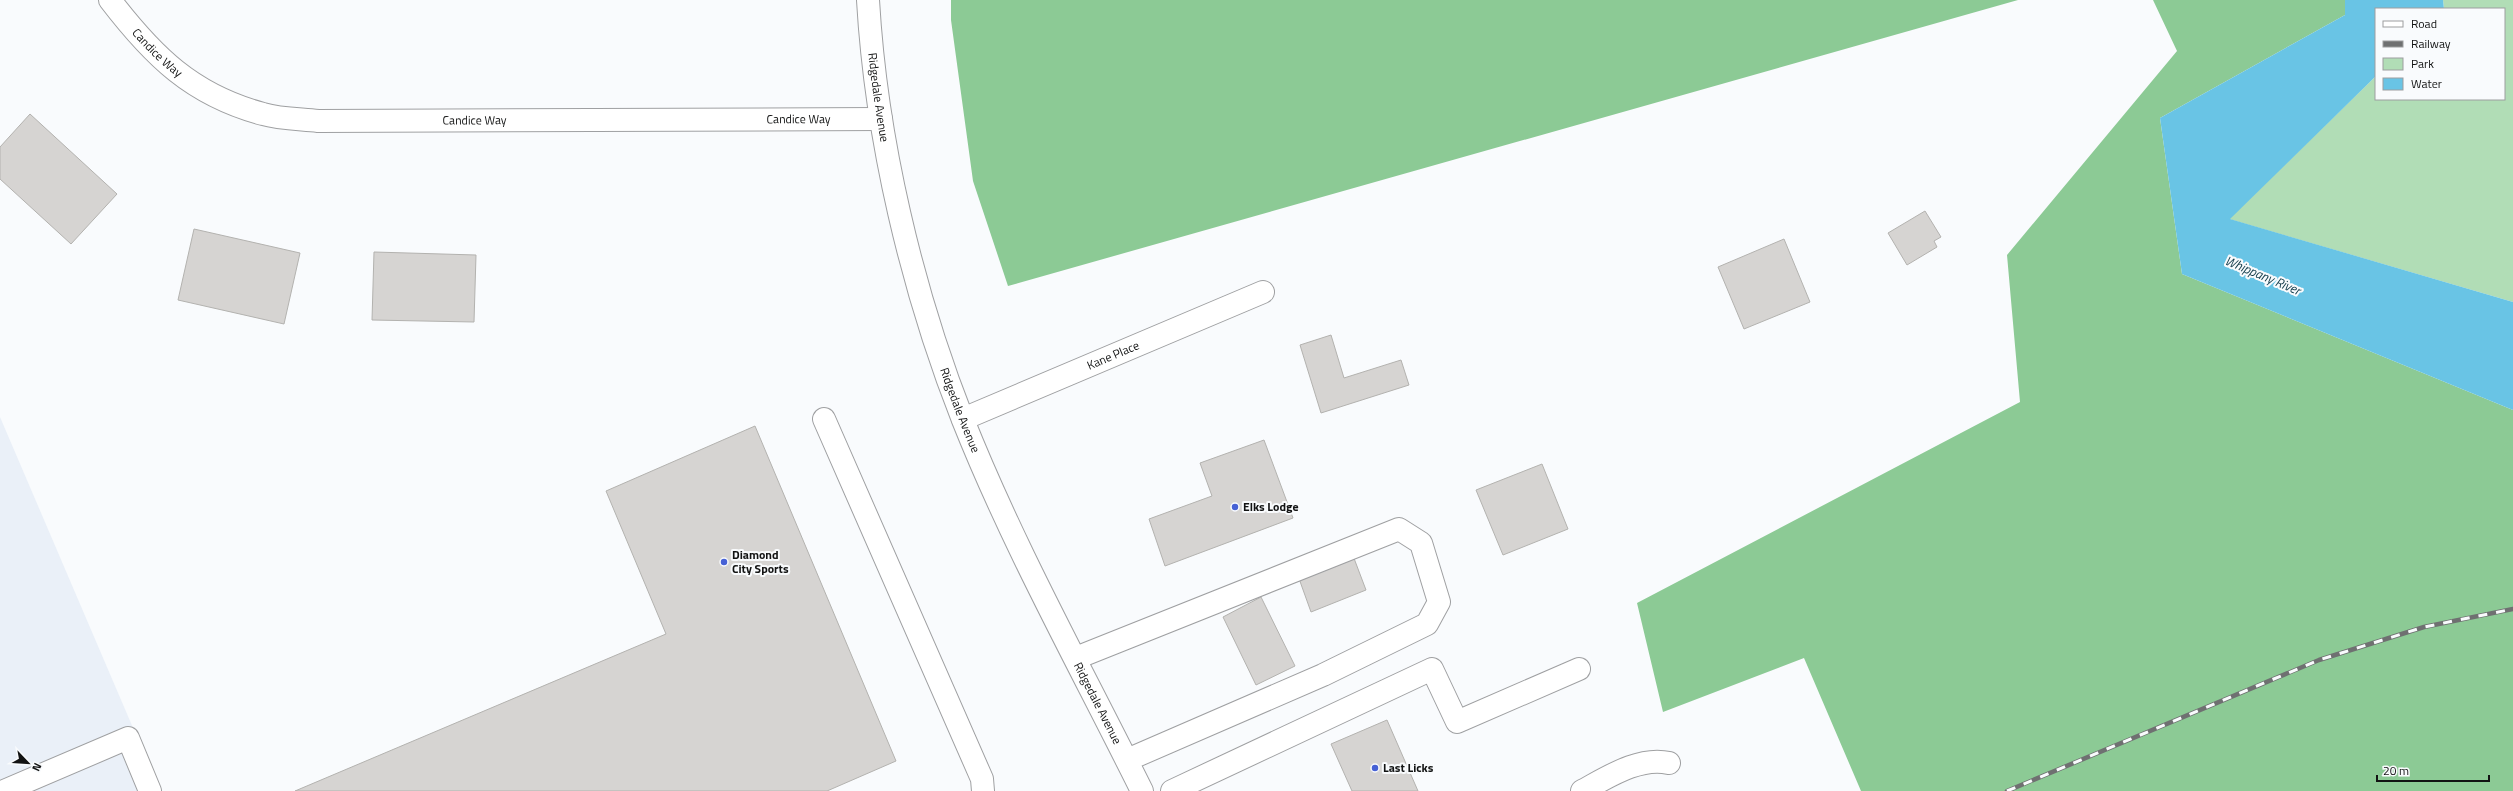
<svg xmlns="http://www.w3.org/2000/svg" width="2513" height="791" viewBox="0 0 2513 791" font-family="'Titillium Web',sans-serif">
<rect width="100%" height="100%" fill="#f9fbfd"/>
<path fill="#eaf0f8" d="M0 417 160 791H0Z"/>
<path fill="#b1ddb6" d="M2443 0H2513V302L2229 219 2376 76V99H2504V9H2444Z"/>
<path fill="#8cca95" d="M951 0H2018L1008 286 973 181 951 20Z
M2153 0H2345V15L2160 118 2182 274 2513 410V791H1861L1804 658 1663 712 1637 603 2020 402 2007 255 2177 51Z"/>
<path fill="#69c4e5" d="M2345 0H2443L2444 9H2376V76L2230 219 2513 302V410L2182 274 2160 118 2345 15Z"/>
<path fill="#d6d4d2" stroke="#b3b2af" d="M30 114 117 194 71 244 0 179V147Z
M1925 211 1941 237 1934 241 1937 247 1907 265 1888 233Z
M194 229 300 253 284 324 178 300Z
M1784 239 1810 302 1744 329 1718 267Z
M374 252 476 255 474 322 372 320Z
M1331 335 1344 378 1401 360 1409 385 1321 413 1300 345Z
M755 426 896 761 827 791H295L666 634 606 491Z
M1264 440 1293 518 1165 566 1149 519 1212 496 1200 463Z
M1542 464 1568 529 1503 555 1476 490Z
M1352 553 1366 590 1311 612 1297 573Z
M1261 597 1295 666 1256 685 1223 617Z
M1387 720 1418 791H1352L1331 744Z"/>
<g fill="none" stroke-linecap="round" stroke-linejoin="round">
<defs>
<path id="lane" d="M824 419 982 779 983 791
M1076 658 1399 529 1421 543 1439 602 1427 624 1323 675 1127 760
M4 791 128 738 150 791
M1172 791 1432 669 1457 722 1579 669
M1582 791C1608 777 1640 756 1669 763"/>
<g id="street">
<path id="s1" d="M110 0C153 56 192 95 263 114 280 119 300 119 318 121L881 119"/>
<path id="s2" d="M963 419 1263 292"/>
</g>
<g id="secondary">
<path id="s3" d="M868 0C876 139 912 291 963 420 1014 548 1081 668 1142 791"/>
</g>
</defs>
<use href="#lane" stroke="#9fa0a2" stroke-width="24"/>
<use href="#street" stroke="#9fa0a2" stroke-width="24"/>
<use href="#secondary" stroke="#9fa0a2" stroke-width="24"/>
<use href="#lane" stroke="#fff" stroke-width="22"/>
<use href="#street" stroke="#fff" stroke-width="22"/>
<use href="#secondary" stroke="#fff" stroke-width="22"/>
<defs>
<path id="rail" d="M2007 791 2319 660 2424 627 2513 609"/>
</defs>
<use href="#rail" stroke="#6f7071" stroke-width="4.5"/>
<use href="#rail" stroke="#f9fbfd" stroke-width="3" stroke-dasharray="9" stroke-linecap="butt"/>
</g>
<g fill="#4661d5" stroke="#f9fbfd" stroke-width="1.5">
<circle cx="1235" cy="507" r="4"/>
<circle cx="724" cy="562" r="4"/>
<circle cx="1375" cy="768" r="4"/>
</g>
<g text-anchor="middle" stroke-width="4" stroke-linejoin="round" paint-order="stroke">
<g font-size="12" fill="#121313" stroke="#f9fbfd">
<text dy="4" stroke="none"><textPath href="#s1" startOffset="71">Candice Way</textPath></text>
<text dy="4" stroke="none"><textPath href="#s3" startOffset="98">Ridgedale Avenue</textPath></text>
<text dy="4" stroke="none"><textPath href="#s1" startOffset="731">Candice Way</textPath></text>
<text dy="4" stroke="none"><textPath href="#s1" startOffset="407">Candice Way</textPath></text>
<text dy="4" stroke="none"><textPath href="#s2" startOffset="163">Kane Place</textPath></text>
<text dy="4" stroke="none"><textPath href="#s3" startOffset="422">Ridgedale Avenue</textPath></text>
<text dy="4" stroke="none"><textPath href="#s3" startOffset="746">Ridgedale Avenue</textPath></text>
</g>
<g font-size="12" font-weight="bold" fill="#121313" stroke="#f9fbfd" text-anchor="start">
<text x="1243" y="511">Elks Lodge</text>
<text x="732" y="559">Diamond<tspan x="732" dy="14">City Sports</tspan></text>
<text x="1383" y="772">Last Licks</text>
</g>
<g font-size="13" font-style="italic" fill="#103a48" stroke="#f9fbfd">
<text transform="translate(2263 275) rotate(23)" y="5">Whippany River</text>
</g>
</g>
<rect x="2375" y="8" width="130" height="92" fill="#f9fbfd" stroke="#9d9e9f"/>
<rect x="2383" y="21" width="20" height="6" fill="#ffffff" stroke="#9d9e9f"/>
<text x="2411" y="28" font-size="12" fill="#121313">Road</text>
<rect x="2383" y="41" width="20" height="6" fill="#6f7071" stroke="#9d9e9f"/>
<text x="2411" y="48" font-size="12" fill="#121313">Railway</text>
<rect x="2383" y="58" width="20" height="12" fill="#b1ddb6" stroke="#9d9e9f"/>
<text x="2411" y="68" font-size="12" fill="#121313">Park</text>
<rect x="2383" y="78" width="20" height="12" fill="#69c4e5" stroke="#9d9e9f"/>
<text x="2411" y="88" font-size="12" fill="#121313">Water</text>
<g transform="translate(28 763) rotate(115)" stroke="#f9fbfd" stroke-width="3" paint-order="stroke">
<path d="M0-3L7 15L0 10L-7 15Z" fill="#121313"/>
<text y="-6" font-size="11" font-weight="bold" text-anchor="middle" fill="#121313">N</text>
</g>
<path d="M2377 775v6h112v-6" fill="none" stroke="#121313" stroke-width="2"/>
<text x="2383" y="775" font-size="12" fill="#121313" stroke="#f9fbfd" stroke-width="3" paint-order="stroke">20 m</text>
</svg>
